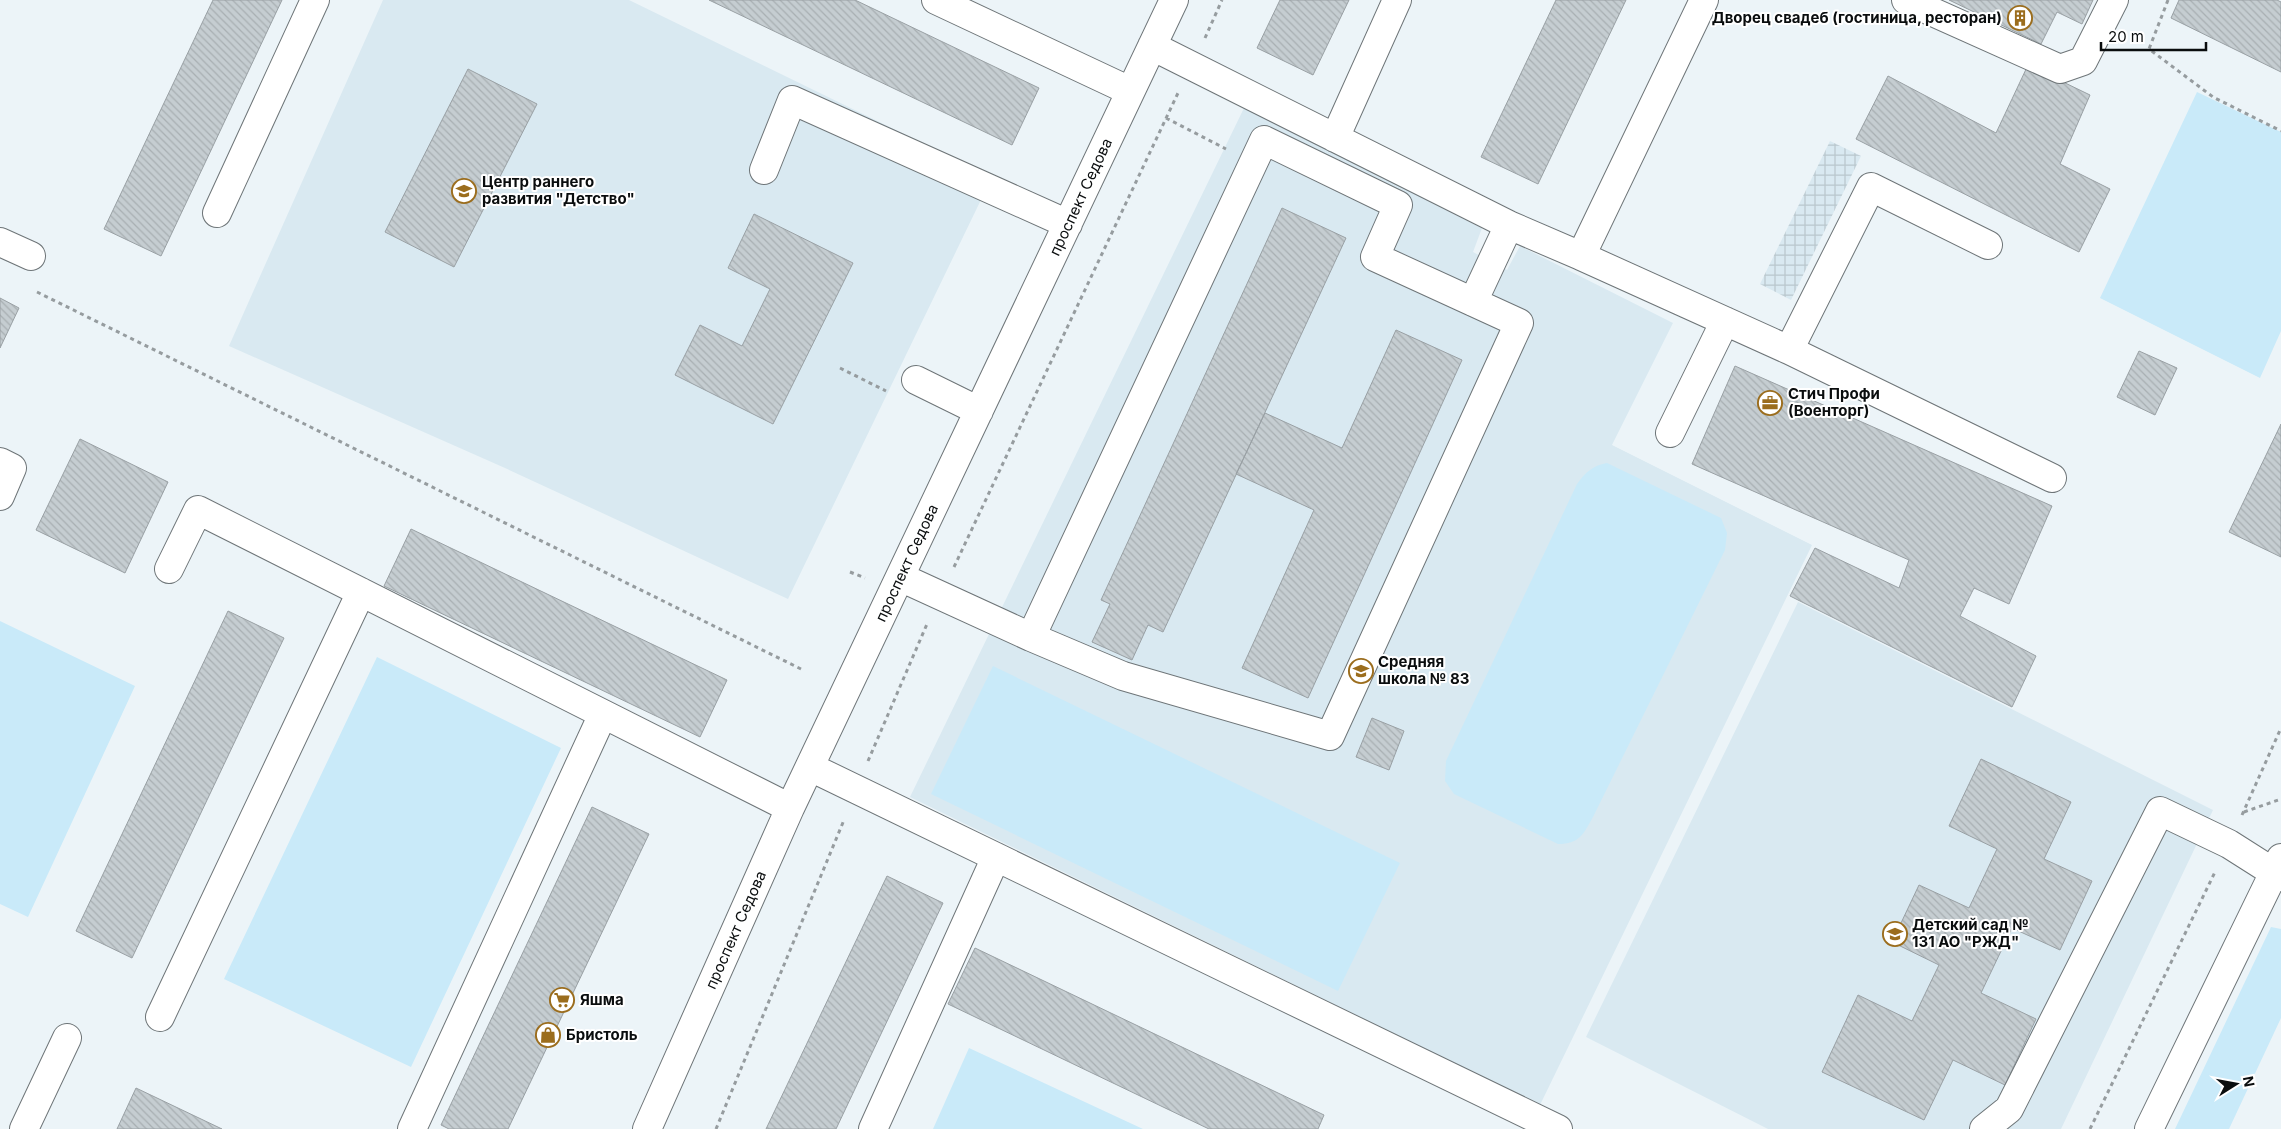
<svg xmlns="http://www.w3.org/2000/svg" width="2281" height="1129" viewBox="0 0 2281 1129" font-family="Inter,sans-serif">
<defs>
<pattern id="industrial-grid" width="8" height="8" patternUnits="userSpaceOnUse" patternTransform="scale(1.25)"><rect width="8" height="8" fill="#d9e9f1"/><path d="M0 4h8M4 0v8" fill="none" stroke="#b9c7cd"/></pattern>
<pattern id="building-back-hatch" width="6" height="6" patternUnits="userSpaceOnUse" patternTransform="scale(1.25)"><rect width="6" height="6" fill="#c5cdd1"/><path d="M-1 5l2 2M0 0l6 6M5-1l2 2" fill="none" stroke="#a8afb2"/></pattern>
</defs>
<rect width="100%" height="100%" fill="#ecf4f8"/>
<path fill="#d9e9f1" d="M383 0H629L992 177 788 599 505 468 229 346Z
M1244 108 1482 228 1473 252 1507 270 1520 246 1673 323 1612 445 1812 545 1540 1105 910 797Z
M1798 602 2213 810 2061 1129H1768L1586 1037Z"/>
<path fill="url(#industrial-grid)" d="M1830 141 1861 156 1791 300 1760 284Z"/>
<path fill="#c9eaf9" d="M2197 92 2281 132V331L2260 378 2100 298Z
M1607 463 1721 518 1727 533 1725 550 1593 817C1583 835 1579 844 1558 844L1454 794 1445 781 1446 761 1577 484C1586 472 1592 466 1607 463Z
M0 621 135 686 28 917 0 904Z
M377 657 561 748 411 1067 224 979Z
M993 666 1400 863 1338 991 931 794Z
M2271 927 2281 929V1018L2229 1129H2175Z
M969 1048 1143 1129H933Z"/>
<path fill="url(#building-back-hatch)" stroke="#99a0a4" d="M213 0H282L161 256 104 229Z
M709 0H855L1039 88 1012 145Z
M1280 0H1349L1313 75 1257 48Z
M1556 0H1626L1538 184 1481 157Z
M1949 0H2093L2082 24 2057 12 2041 44Z
M2179 0H2277L2281 2V72L2171 18Z
M2028 65 2090 95 2060 164 2110 189 2079 252 1856 139 1888 76 1996 133Z
M468 69 537 104 454 267 385 232Z
M1282 208 1346 238 1163 632 1148 625 1132 660 1092 642 1110 604 1101 600Z
M754 214 853 263 773 424 675 375 700 325 742 346 770 289 728 268Z
M0 298 19 308 0 348Z
M1396 330 1462 360 1308 698 1242 668 1314 510 1236 474 1265 413 1342 448Z
M2139 351 2177 368 2155 415 2117 397Z
M1735 366 2052 506 2009 604 1974 588 1960 616 2036 656 2012 707 1790 596 1815 548 1899 588 1909 560 1692 464Z
M2281 424V557L2229 532Z
M80 439 168 482 125 573 36 530Z
M411 529 727 680 700 737 384 586Z
M228 611 284 638 132 958 76 931Z
M1372 718 1404 731 1389 770 1356 757Z
M1981 759 2071 802 2044 859 2092 881 2060 950 2012 928 1981 993 2036 1019 2005 1085 1953 1060 1924 1120 1822 1072 1858 995 1912 1021 1939 965 1892 942 1919 885 1969 908 1997 849 1949 826Z
M592 807 649 834 508 1129H449L441 1125Z
M887 876 943 903 836 1129H766Z
M975 948 1324 1115 1318 1129H1209L948 1004Z
M136 1088 222 1129H117Z"/>
<g fill="none" stroke-linecap="round" stroke-linejoin="round">
<defs>
<path id="minor" d="M936 0 1130 91
M1906 0 2060 69 2083 61 2114 0
M1152 46 1509 225 1581 256 1704 0
M1335 138 1397 0
M764 170 792 100 1068 224
M217 213 315 0
M0 242 31 256
M1581 256 1789 350 2052 478
M1473 302 1509 225
M1789 350 1871 187 1988 245
M916 380 979 411
M1670 433 1725 321
M0 462 12 468 0 496
M169 569 198 510 790 808
M900 577 1031 637 1264 140 1398 205 1375 257 1519 323 1330 736 1123 676 1031 637
M810 767 1558 1129
M160 1017 361 592
M24 1129 67 1038
M412 1129 603 714
M647 1129 790 808 1174 0
M873 1129 996 857
M1984 1129 2009 1109 2160 811 2229 844 2281 877
M2149 1129 2281 858"/>
</defs>
<use href="#minor" stroke="#6e7578" stroke-width="30"/>
<path stroke="#969c9f" stroke-width="3" stroke-dasharray="4 4" stroke-linecap="butt" d="M2168 0 2149 49 2213 97 2281 131
M1205 38 1222 0
M1166 118 1226 149
M37 292 801 669
M840 368 886 391
M954 567 1178 93
M850 572 865 578
M868 761 927 624
M2244 812 2281 799
M2242 815 2281 728
M716 1129 844 820
M2090 1129 2215 872"/>
<use href="#minor" stroke="#fff" stroke-width="28"/>
</g>
<defs>
<symbol id="building-ring" viewBox="-11 -11 22 22"><circle r="9.5" fill="#fff" stroke="#9b6d1d" stroke-width="1.5"/><path d="M-4-6H4V6H1V3H-1V6H-4ZM-2.5-4.3h1.7v1.8h-1.7ZM.8-4.3h1.7v1.8H.8ZM-2.5-1h1.7V.8h-1.7ZM.8-1h1.7V.8H.8Z" fill="#9b6d1d"/></symbol>
<symbol id="school-ring" viewBox="-11 -11 22 22"><circle r="9.5" fill="#fff" stroke="#9b6d1d" stroke-width="1.5"/><path d="M0-5L7-2L0 1L-7-2ZM-4 1L0 2.5L4 1V4Q0 6-4 4Z" fill="#9b6d1d"/></symbol>
<symbol id="office-ring" viewBox="-11 -11 22 22"><circle r="9.5" fill="#fff" stroke="#9b6d1d" stroke-width="1.5"/><path d="M-6-3h4V-5.5h4V-3h4V5H-6ZM-1-4.5V-3h2v-1.5ZM-6 0V1H6V0Z" fill="#9b6d1d"/></symbol>
<symbol id="supermarket-ring" viewBox="-11 -11 22 22"><circle r="9.5" fill="#fff" stroke="#9b6d1d" stroke-width="1.5"/><path d="M-6-5.5h2.5l.6 2H6L4.5 2H-2.5L-4.4-4H-6ZM-1.5 3.2a1.3 1.3 0 1 0 .1 0ZM3 3.2a1.3 1.3 0 1 0 .1 0Z" fill="#9b6d1d"/></symbol>
<symbol id="shop-ring" viewBox="-11 -11 22 22"><circle r="9.5" fill="#fff" stroke="#9b6d1d" stroke-width="1.5"/><path d="M-5-2.5h2.3a2.7 3.5 0 0 1 5.4 0H5L5.5 6h-11ZM-1.5-2.5h3a1.5 2.3 0 0 0-3 0Z" fill="#9b6d1d"/></symbol>
</defs>
<g fill-rule="evenodd">
<use href="#building-ring" x="2006" y="4" width="28" height="28"/>
<use href="#school-ring" x="450" y="177" width="28" height="28"/>
<use href="#office-ring" x="1756" y="389" width="28" height="28"/>
<use href="#school-ring" x="1347" y="657" width="28" height="28"/>
<use href="#school-ring" x="1881" y="920" width="28" height="28"/>
<use href="#supermarket-ring" x="548" y="986" width="28" height="28"/>
<use href="#shop-ring" x="534" y="1021" width="28" height="28"/>
</g>
<g text-anchor="middle" stroke-width="4" stroke-linejoin="round" paint-order="stroke">
<g font-size="15" font-weight="bold" fill="#0a0d0e" stroke="#fff" text-anchor="start">
<text x="2002" y="23" text-anchor="end">Дворец свадеб (гостиница, ресторан)</text>
<text x="482" y="187">Центр раннего<tspan x="482" dy="17">развития "Детство"</tspan></text>
<text x="1788" y="399">Стич Профи<tspan x="1788" dy="17">(Военторг)</tspan></text>
<text x="1378" y="667">Средняя<tspan x="1378" dy="17">школа № 83</tspan></text>
<text x="1912" y="930">Детский сад №<tspan x="1912" dy="17">131 АО "РЖД"</tspan></text>
<text x="580" y="1005">Яшма</text>
<text x="566" y="1040">Бристоль</text>
</g>
<g font-size="15" fill="#0a0d0e" stroke="#fff">
<text transform="translate(1081 197) rotate(-65)" y="5">проспект Седова</text>
<text transform="translate(907 563) rotate(-65)" y="5">проспект Седова</text>
<text transform="translate(736 930) rotate(-66)" y="5">проспект Седова</text>
</g>
</g>
<g transform="translate(2236 1084) rotate(79)" stroke="#ffffff" stroke-width="4" paint-order="stroke">
<path d="M0-4L9 19L0 12L-9 19Z" fill="#0a0d0e"/>
<text y="-8" font-size="14" font-weight="bold" text-anchor="middle" fill="#0a0d0e">N</text>
</g>
<path d="M2101 42v8h105v-8" fill="none" stroke="#0a0d0e" stroke-width="2.5"/>
<text x="2108" y="42" font-size="15" fill="#0a0d0e" stroke="#ffffff" stroke-width="4" paint-order="stroke">20 m</text>
</svg>
